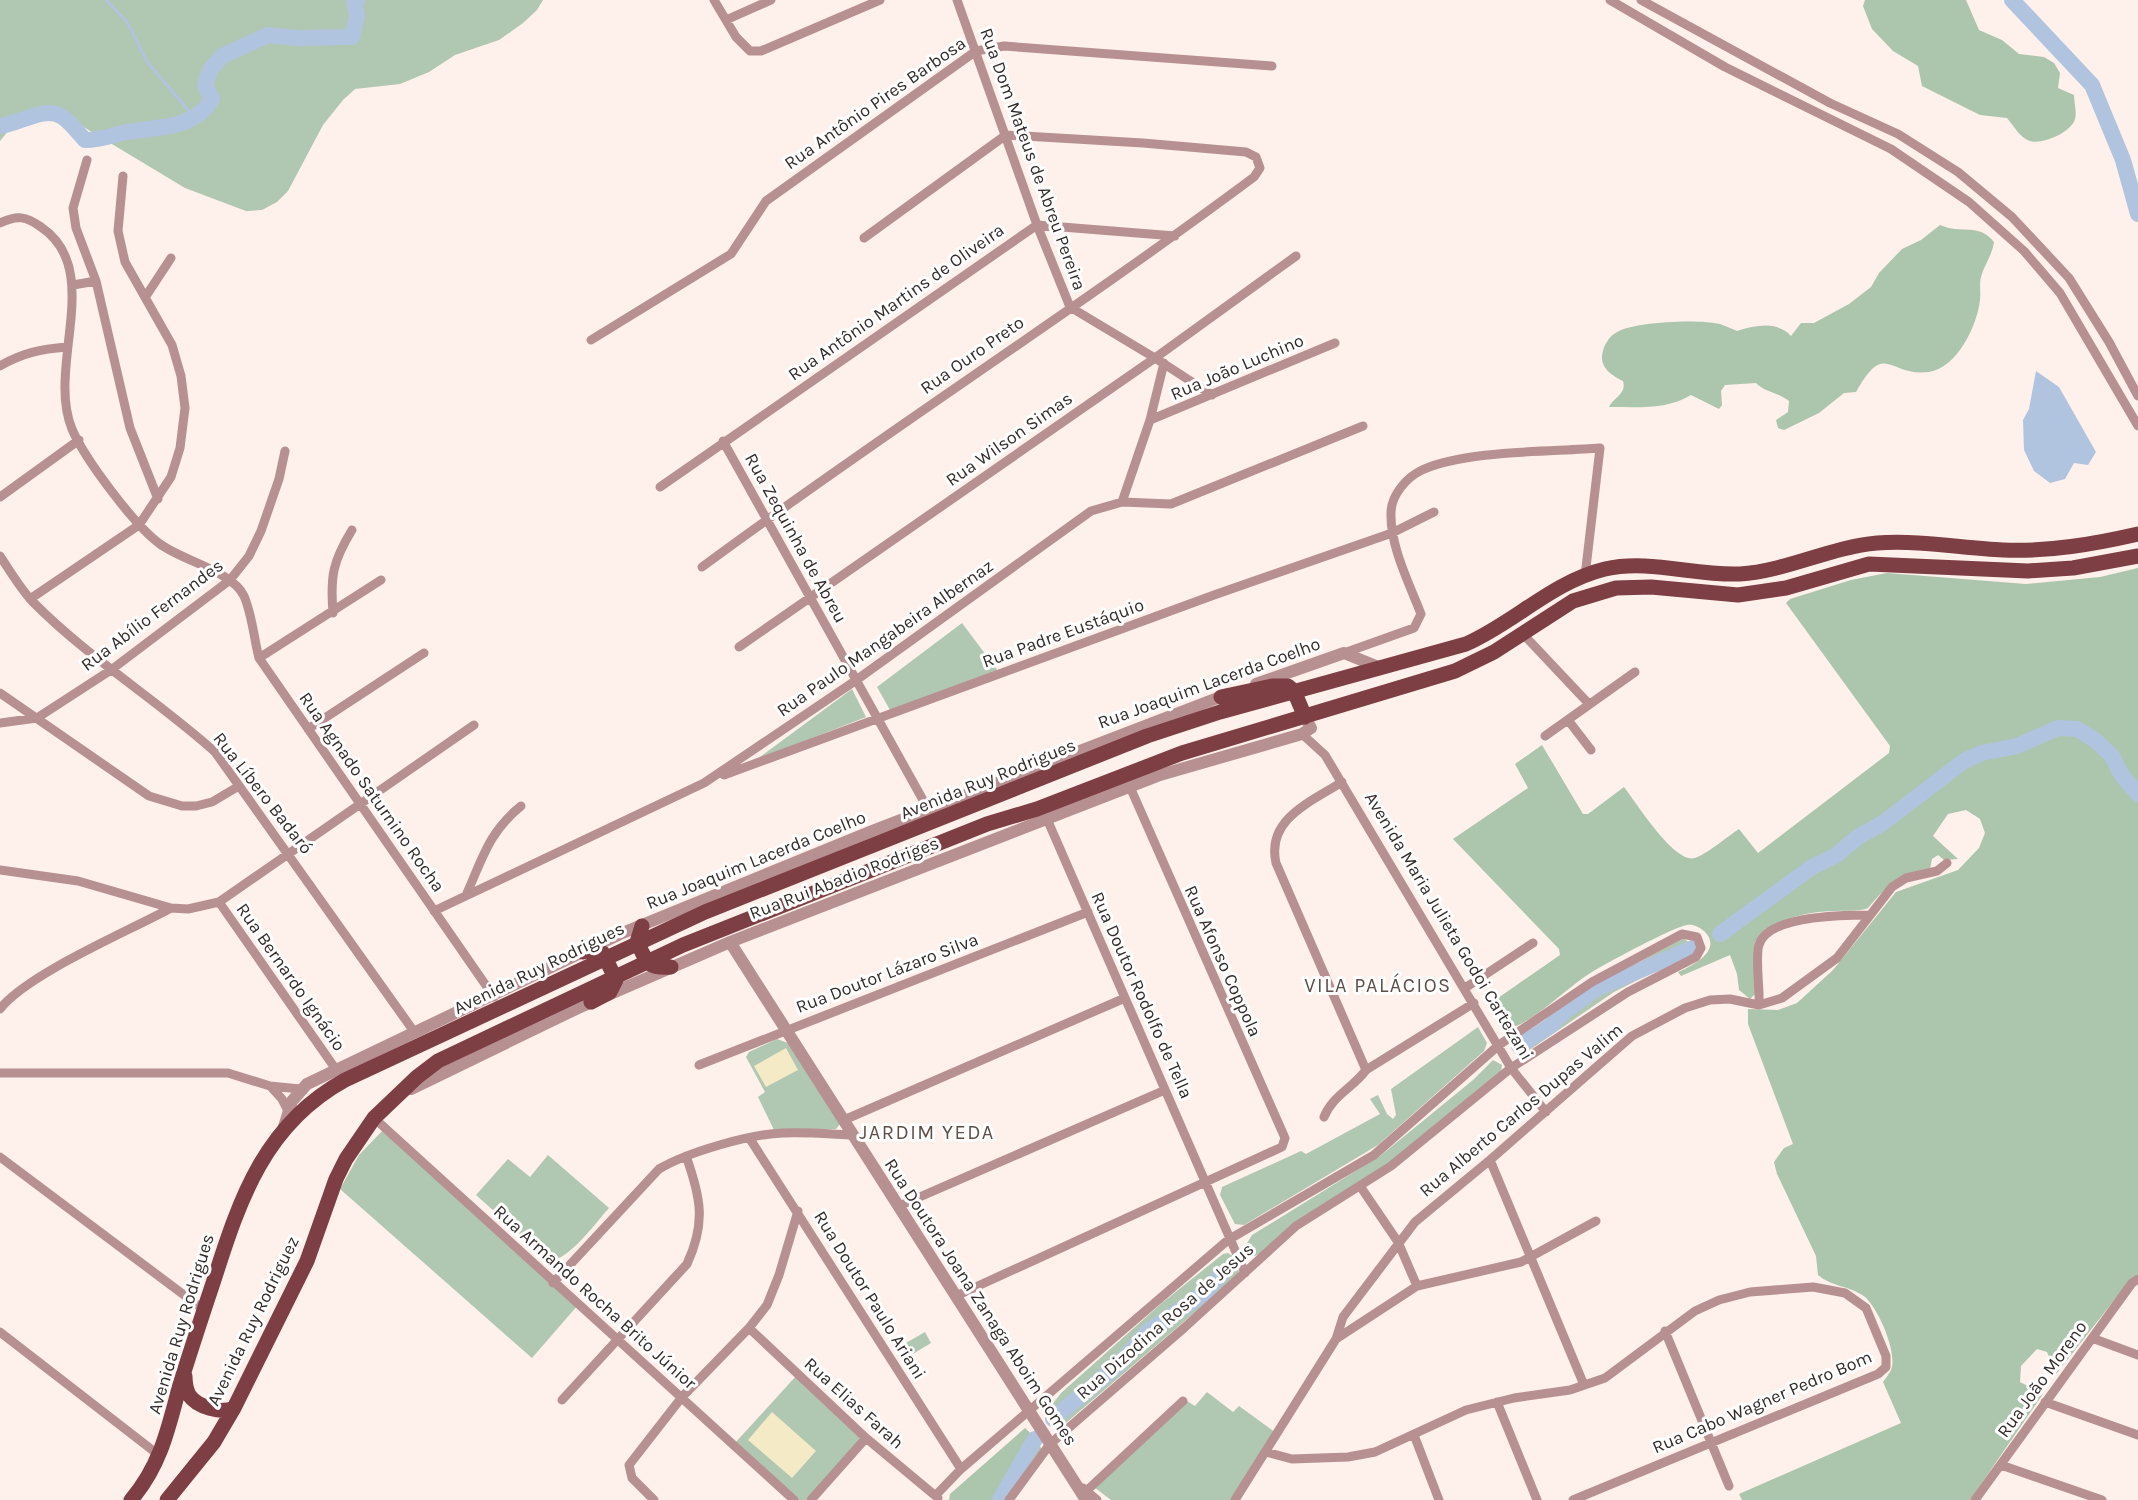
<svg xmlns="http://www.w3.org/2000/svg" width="2138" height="1500" viewBox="0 0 2138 1500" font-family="Karla,sans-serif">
<rect width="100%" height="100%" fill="#fef0ea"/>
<path fill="#b0c7b1" d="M0 0H543L537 10 523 23 499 40 455 55 429 72 400 84 355 89 343 100 323 125 288 191 277 202 262 210 246 211 185 188 57 111 18 119 0 141Z
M962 623 1001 675 894 717 877 687Z
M852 689 866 717 756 760Z
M1683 938 1690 943 1692 950 1687 955 1614 992 1522 1055 1513 1044 1581 994Z
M1478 1027 1487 1043 1484 1051 1378 1145 1244 1225 1235 1224 1220 1195 1222 1187 1301 1151 1306 1154 1380 1114 1370 1099 1378 1095 1387 1114 1393 1119 1396 1115 1391 1089Z
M777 1039 788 1043 840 1124 836 1129 774 1130 758 1097 765 1092 746 1057 749 1052Z
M1493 1060 1502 1065 1501 1073 1393 1161 1261 1254 1254 1256 1246 1245 1252 1235 1380 1156 1473 1080Z
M385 1128 578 1305 532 1358 340 1189 359 1155Z
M548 1155 609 1208C597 1221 567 1263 549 1260L476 1195 508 1159 530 1177Z
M1228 1253 1233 1256 1239 1272 1236 1277 1060 1428 1054 1427 1048 1418V1410L1061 1393 1163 1302 1223 1254Z
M925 1332 931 1343 906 1358 899 1347Z
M797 1375 864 1437 806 1500H798L735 1443Z
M1207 1392 1233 1412 1239 1406 1276 1433 1233 1500H1111L1090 1484 1182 1398 1195 1406Z"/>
<path fill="#acc5ad" d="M1865 0H1966L1979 30 2002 40 2019 54 2044 57 2054 63 2060 73 2058 88 2074 95C2074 102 2077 112 2075 119 2072 132 2042 145 2030 141 2020 138 2014 126 2007 118L1980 115 1922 86 1918 66 1893 51 1872 29 1863 6Z
M1940 225C1962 235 1978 222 1994 242 1992 256 1984 265 1981 277 1979 284 1981 293 1980 300 1977 326 1957 368 1929 372 1888 377 1886 339 1856 392L1844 393 1819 413 1784 430 1778 428 1776 420 1788 412 1789 401C1778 392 1766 393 1756 383L1725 385 1721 391 1722 405 1719 409 1691 395C1667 410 1637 407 1609 407 1614 397 1627 394 1623 381 1614 377 1602 369 1602 358 1602 349 1607 339 1614 334 1630 321 1700 319 1720 324 1726 326 1732 329 1737 331 1757 325 1777 321 1791 336L1801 323H1814L1849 304 1871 287 1879 273 1902 249 1921 240Z
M2138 568V1274L2130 1280 2053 1378 2055 1372 2047 1352 2037 1349 2021 1366 2020 1382 2043 1394 1970 1500H1742L1739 1494 1901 1423 1883 1382C1885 1379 1889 1374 1891 1370 1898 1353 1878 1308 1865 1297 1851 1286 1832 1287 1818 1275L1816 1256 1777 1174 1774 1162 1784 1148 1793 1144 1748 1024V1009L1778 1010 1797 1003 1833 970 1896 892 1958 870 1979 848 1985 833 1980 819 1966 810 1948 814 1933 836 1958 859 1944 860 1938 855 1932 859 1930 869C1899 876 1888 884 1868 908 1859 912 1846 910 1836 911 1805 911 1776 919 1755 942L1757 992 1750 999 1739 990 1737 974 1730 955 1681 976 1678 972C1692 966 1724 950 1704 931 1699 927 1693 924 1687 925 1673 927 1607 963 1592 972 1566 988 1538 1019 1509 1029L1501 1026 1488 1005 1560 955 1559 949 1453 839 1528 788 1515 764 1542 745 1583 814H1588L1624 787C1636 802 1674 864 1695 858 1707 854 1728 836 1739 829L1758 853 1889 753 1890 746 1786 603 1790 599 1851 580 1887 573 2026 584 2100 577Z
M1025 1428 1039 1441 1041 1449 1004 1500H949L950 1494Z"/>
<path fill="#f4eac5" d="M786 1048 798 1070 766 1087 754 1066Z
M772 1412 816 1451 792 1478 748 1440Z"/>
<path fill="#b1c4df" d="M2036 371 2059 387 2096 452 2088 465 2074 463 2065 479 2050 483 2034 471 2024 450 2023 420 2029 409Z"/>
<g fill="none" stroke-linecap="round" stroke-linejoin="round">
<path stroke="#b1c4df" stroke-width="3" d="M106 0 127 22 148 63 194 117"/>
<path stroke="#b1c4df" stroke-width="16" d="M2012 0 2092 85 2123 160 2138 214
M0 126C19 124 44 106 61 116 70 121 78 133 85 140 102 140 112 135 127 132 158 127 195 129 212 99L205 85 210 70 222 56 268 35 296 38 352 37 357 16 354 2 357 0
M1720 934 1812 867 1835 856 1858 837 1883 823 1964 761 1982 753 2017 746 2058 728 2077 729 2095 740 2112 756 2121 774 2138 794
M1519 1046 1550 1026 1565 1011 1596 989 1693 948
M1053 1419 1118 1365 1147 1332 1202 1295 1223 1273
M1000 1500 1035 1439"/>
<path stroke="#b79092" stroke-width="9" d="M714 0 736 37 750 51H761L880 0
M957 0 1037 225 1070 307 1155 358 1212 395
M1610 0 1725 67 1891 149 1969 202 2024 251 2060 293 2138 426
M1641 0 1830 103 1898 134 1958 172 2012 217 2069 278 2109 342 2138 396
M726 20 771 0
M87 160 73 208 76 228 96 281 130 428 158 499
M0 223C17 215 26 216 41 227 105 270 46 367 72 429 84 458 135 526 160 544 183 561 232 571 244 596 252 614 254 639 259 658L494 997
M73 285 96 281
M146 296 171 258
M591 340 731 254 766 201 976 51 1004 46 1272 66
M0 366C22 353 41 349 67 347
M1150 420 1335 343
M723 441 928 809
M660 487 1037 225 1175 236
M0 497 79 440
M1122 502 1150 420 1164 363
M0 556C10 571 20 588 32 601 88 658 156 699 215 752L415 1033
M702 567C883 433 1073 312 1254 177L1260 168 1256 157 1246 152 1143 143 1006 135 864 238
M30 599 139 525 171 477 180 448 185 408 181 376 172 345 125 262 118 231 123 176
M333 613C330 576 333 561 352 530
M1523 634 1589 704
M739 647 1155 358 1296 256
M1344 653 1414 628 1421 614C1409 583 1390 546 1391 513 1391 495 1407 477 1422 470 1465 450 1551 452 1600 448L1585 576
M259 658 381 580
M0 693 149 796 182 806H196L212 802 239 786
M1568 720 1591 750
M0 723 37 718 111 670 230 580 249 556 261 531 279 479 285 451
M308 729 424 653
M1302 734 1325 755 1511 1068 1546 1112
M1545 736 1635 672
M724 775 1214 595 1392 533 1434 512
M1342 782C1311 802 1266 819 1276 863L1366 1070
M1047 819 1245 1273
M0 870 78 881 171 908
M467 893C483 857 489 832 521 806
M219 902 337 1071
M434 911 704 783 855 681 1091 511 1122 502 1171 504 1363 426
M1465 988 1533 943
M1759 1005C1760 990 1755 956 1759 945 1768 915 1845 915 1870 915
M0 1009C27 974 129 931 171 908L188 909 219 902 474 725
M699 1065 1088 912
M0 1073H228L270 1086 300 1089
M272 1088 282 1099 288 1111
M1324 1117C1333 1095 1353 1088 1366 1070L1474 1003
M374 1118 794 1500
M844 1120 1125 998
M750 1139 961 1469
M0 1157 204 1310
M1490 1160 1584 1385
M1360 1186 1398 1242 1417 1286
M899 1206 1165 1090
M553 1283 659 1169C688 1152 750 1134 783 1133 806 1132 830 1134 853 1135
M956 1296 1282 1147 1285 1138 1130 787
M749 1328 866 1438 938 1498
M1665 1331 1729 1486
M0 1332 160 1456
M2092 1338 2138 1355
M1336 1339 1343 1317 1415 1222 1490 1160 1632 1036 1685 1008 1710 1000 1730 999 1759 1005 1782 998 1837 958 1892 887 1906 878 1937 871 1947 863
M562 1400 687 1264C706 1223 701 1198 686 1156
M1497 1402 1537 1500
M2045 1402 2138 1435
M1414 1435 1439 1500
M1266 1452 1292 1459 1348 1457 1375 1452 1466 1410 1514 1398 1570 1390 1605 1378 1695 1311 1719 1300 1750 1292 1813 1287 1845 1293 1866 1308 1886 1356V1367L1878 1374 1573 1500
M2001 1465 2102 1500
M1083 1488 1097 1500
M937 1494 961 1469 1228 1240 1374 1155 1499 1045 1592 982 1682 934 1697 937 1701 948 1696 957 1628 992 1511 1068 1391 1166 1296 1226 1184 1328 1050 1444 1009 1500
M1082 1495 1183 1401
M654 1500 632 1478 629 1465 682 1397 749 1328 767 1305 779 1275 798 1211
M811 1500 866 1438
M1235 1500 1336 1339 1417 1286 1521 1262 1596 1221
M1975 1500 2132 1283 2138 1279"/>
<path stroke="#b79092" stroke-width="12" d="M1256 684 1344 653 1381 668
M730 942 1086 1500
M411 1089 578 1008 730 942 1160 775 1302 734 1311 728 1305 717
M283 1130 292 1101 307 1084 620 934 872 831 1228 694"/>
<path stroke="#7d3e44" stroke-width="15" d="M1221 697 1272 686H1288L1294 691 1305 717
M642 926 637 942C647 962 647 969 671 967
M583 952 592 950 603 953 616 980 610 992 591 1002
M185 1376C185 1382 186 1389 189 1395 197 1407 222 1414 234 1408
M131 1500C160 1466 168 1430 179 1388 190 1352 202 1316 214 1280 240 1198 265 1124 345 1080L705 912 1147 736 1220 712 1466 644C1514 623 1552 582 1605 569 1650 559 1695 576 1740 574 1787 571 1830 547 1877 543 1919 540 1962 548 2003 550 2049 552 2094 544 2138 534
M167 1500 214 1442 234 1408 307 1261 336 1179 346 1159 374 1118 417 1077 438 1061 683 945 987 824 1037 809 1182 753 1455 671 1494 652 1573 601 1616 588 1651 587 1738 595 1786 588 1869 564 2028 571 2073 568 2138 556"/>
</g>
<g text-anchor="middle" stroke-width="6" stroke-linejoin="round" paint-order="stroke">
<g font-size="18" fill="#332c29" stroke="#fff">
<text transform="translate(875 103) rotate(-35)" y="6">Rua Antônio Pires Barbosa</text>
<text transform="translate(1033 159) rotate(70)" y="6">Rua Dom Mateus de Abreu Pereira</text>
<text transform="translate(896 302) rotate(-35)" y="6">Rua Antônio Martins de Oliveira</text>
<text transform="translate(972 355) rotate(-35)" y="6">Rua Ouro Preto</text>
<text transform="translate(1237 367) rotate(-23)" y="6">Rua João Luchino</text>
<text transform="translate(1009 439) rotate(-35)" y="6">Rua Wilson Simas</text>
<text transform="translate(796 538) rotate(61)" y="6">Rua Zequinha de Abreu</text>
<text transform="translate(152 615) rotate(-37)" y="6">Rua Abílio Fernandes</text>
<text transform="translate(1063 633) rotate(-20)" y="6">Rua Padre Eustáquio</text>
<text transform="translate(885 638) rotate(-35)" y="6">Rua Paulo Mangabeira Albernaz</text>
<text transform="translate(1209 683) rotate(-20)" y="6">Rua Joaquim Lacerda Coelho</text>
<text transform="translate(988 779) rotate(-22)" y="6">Avenida Ruy Rodrigues</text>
<text transform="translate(372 792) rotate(55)" y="6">Rua Agnado Saturnino Rocha</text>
<text transform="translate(263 793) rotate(52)" y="6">Rua Líbero Badaró</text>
<text transform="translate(756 860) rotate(-22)" y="6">Rua Joaquim Lacerda Coelho</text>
<text transform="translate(844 878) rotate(-21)" y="6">Rua Rui Abadio Rodriges</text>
<text transform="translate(1449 926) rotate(59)" y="6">Avenida Maria Julieta Godoi Cartezani</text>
<text transform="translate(1223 961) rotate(66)" y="6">Rua Afonso Coppola</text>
<text transform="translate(539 968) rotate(-26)" y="6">Avenida Ruy Rodrigues</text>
<text transform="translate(887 973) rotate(-21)" y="6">Rua Doutor Lázaro Silva</text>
<text transform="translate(291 977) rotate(55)" y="6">Rua Bernardo Ignácio</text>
<text transform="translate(1142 995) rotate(66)" y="6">Rua Doutor Rodolfo de Tella</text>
<text transform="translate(1521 1110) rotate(-40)" y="6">Rua Alberto Carlos Dupas Valim</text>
<text transform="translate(870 1295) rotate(58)" y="6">Rua Doutor Paulo Ariani</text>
<text transform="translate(595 1297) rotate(42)" y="6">Rua Armando Rocha Brito Júnior</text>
<text transform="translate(981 1302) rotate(57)" y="6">Rua Doutora Joana Zanaga Aboim Gomes</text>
<text transform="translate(253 1321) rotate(-64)" y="6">Avenida Ruy Rodriguez</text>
<text transform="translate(1165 1321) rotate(-41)" y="6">Rua Dizodina Rosa de Jesus</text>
<text transform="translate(181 1324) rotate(-73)" y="6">Avenida Ruy Rodrigues</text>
<text transform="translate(2042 1379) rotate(-54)" y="6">Rua João Moreno</text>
<text transform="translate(1762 1402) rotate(-23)" y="6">Rua Cabo Wagner Pedro Bom</text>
<text transform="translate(854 1403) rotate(42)" y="6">Rua Elias Farah</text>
</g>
<g font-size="20" letter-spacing="1.5" fill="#5d4e48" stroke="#fff">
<text x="1378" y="992">VILA PALÁCIOS</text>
<text x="927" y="1139">JARDIM YEDA</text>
</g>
</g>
</svg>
